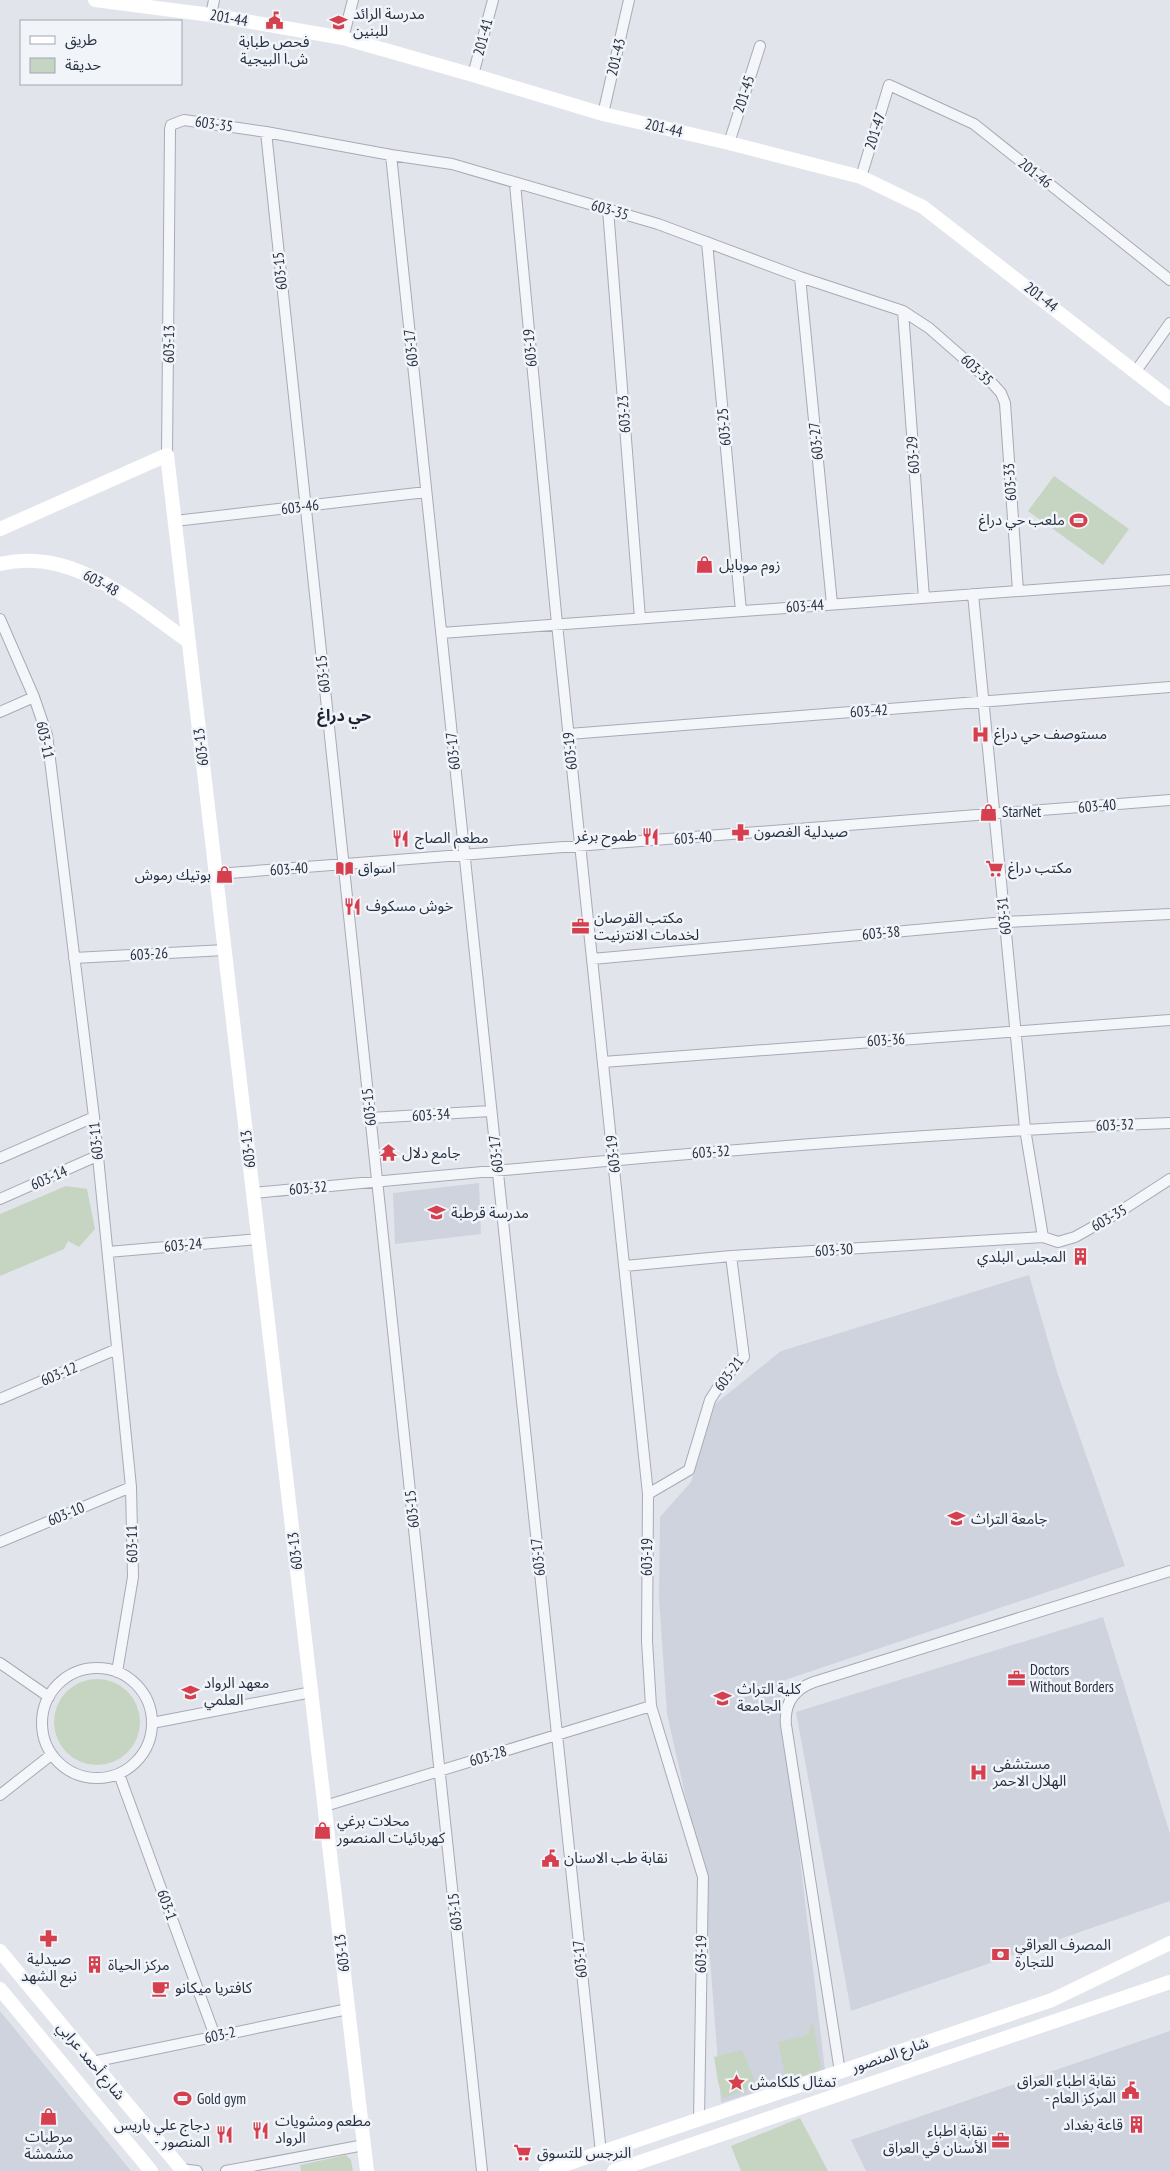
<svg xmlns="http://www.w3.org/2000/svg" width="1170" height="2171" viewBox="0 0 1170 2171" font-family="'PT Sans Narrow','Noto Sans Arabic',sans-serif">
<rect width="100%" height="100%" fill="#e1e4eb"/>
<path fill="#cfd3dd" d="M479 1183 481 1234 395 1244 393 1193Z
M1029 1275 1058 1375 1125 1566 779 1682 825 2070 721 2103 704 1879 667 1714 659 1598 660 1517 691 1482 715 1404 781 1351Z
M1103 1617 1170 1834V1901L851 2011 796 1712Z
M0 2011 131 2171H0Z
M1170 2031V2171H866L851 2140Z"/>
<path fill="#c6d5c2" d="M1054 476 1129 529 1103 565 1028 511Z
M66 1186 87 1189 95 1229 79 1247 68 1241 64 1249 0 1276V1214Z
M54 1722a43 43 0 1 1 86 0a43 43 0 1 1-86 0Z
M813 2023 821 2067 819 2070 791 2079 786 2078 778 2042 804 2036 810 2032 809 2029Z
M742 2050 757 2086 723 2098 718 2082 714 2057Z
M800 2118 828 2171H741L731 2146Z
M346 2155 351 2160 353 2171H301L300 2165Z"/>
<g fill="none" stroke-linecap="round" stroke-linejoin="round">
<defs>
<path id="street" d="M211 15 214 0
M343 38 353 0
M473 75 493 0
M603 114 629 0
M266 132 482 2171
M729 143 760 46
M391 155 601 2153
M861 177 889 85 974 124 1170 280
M515 184 557 624 648 1494 647 1641 651 1706 703 1877 699 2119
M608 209 640 618
M707 242 741 611
M800 277 832 604
M903 311 924 598
M1136 371 1170 323
M167 455 170 129 171 125 184 120 266 132 391 155 452 164 658 224 800 277 903 311 929 328 993 384 1001 393 1005 403 1018 591
M175 521 426 492
M973 594 1025 1129 1043 1237
M0 619 34 697 47 735 94 1117 131 1487 133 1577 117 1672
M441 633 1170 580
M0 712 34 697
M569 734 1170 687
M216 874 1170 800
M74 958 225 950
M592 959 1005 922 1170 914
M603 1062 1170 1020
M370 1118 491 1111
M0 1158 94 1117
M253 1193C559 1165 864 1135 1170 1123
M0 1199 97 1156
M108 1252 259 1239
M625 1266 731 1256 1043 1237 1058 1242 1075 1237 1116 1214 1170 1179
M0 1399 117 1349
M648 1494 689 1470 710 1400 724 1378 744 1357 731 1256
M0 1542 131 1487
M0 1663 49 1697
M42 1723a55 55 0 1 1 110 0a55 55 0 1 1-110 0Z
M152 1723 312 1692
M119 1774 215 2036
M0 1795 51 1755
M325 1806 651 1706
M92 2062 348 2009
M840 2072 786 1725C784 1703 794 1689 814 1682L1170 1571
M181 2169 197 2171
M226 2171 364 2145"/>
</defs>
<use href="#street" stroke="#a6abb6" stroke-width="12"/>
<use href="#street" stroke="#f4f6f9" stroke-width="10"/>
<path stroke="#fff" stroke-width="14" d="M95 0 211 15 343 38 473 75 603 114 729 143 861 177 923 207 1170 399
M0 529 167 455 367 2171
M0 564C73 546 134 603 189 642
M0 1951 183 2171
M0 1989 151 2171
M546 2171 1052 2000 1170 1943
M614 2171 1170 1982"/>
</g>
<defs>
<symbol id="civic-bare" viewBox="-9 -9 18 18"><path d="M-.6-6.5H3V-4.5H.6V-3L4-1V1h2V6H-6V1h2V-1L-.6-3ZM-1.2 2.5V6h2.4V2.5Z" fill="#d63f4e" stroke="#f1f4f8" stroke-width="2.5" paint-order="stroke"/></symbol>
<symbol id="school-bare" viewBox="-9 -9 18 18"><path d="M0-5L7-2L0 1L-7-2ZM-4 1L0 2.5L4 1V4Q0 6-4 4Z" fill="#d63f4e" stroke="#f1f4f8" stroke-width="2.5" paint-order="stroke"/></symbol>
<symbol id="stadium-bare" viewBox="-9 -9 18 18"><path d="M0-5a6.5 5 0 1 0 0 10a6.5 5 0 1 0 0-10ZM-3.5-1.8h7v3.6h-7Z" fill="#d63f4e" stroke="#f1f4f8" stroke-width="2.5" paint-order="stroke"/></symbol>
<symbol id="shop-bare" viewBox="-9 -9 18 18"><path d="M-5-2.5h2.3a2.7 3.5 0 0 1 5.4 0H5L5.5 6h-11ZM-1.5-2.5h3a1.5 2.3 0 0 0-3 0Z" fill="#d63f4e" stroke="#f1f4f8" stroke-width="2.5" paint-order="stroke"/></symbol>
<symbol id="hospital-bare" viewBox="-9 -9 18 18"><path d="M-5-5h3v3.5h4V-5h3V5h-3V1.5h-4V5h-3Z" fill="#d63f4e" stroke="#f1f4f8" stroke-width="2.5" paint-order="stroke"/></symbol>
<symbol id="pharmacy-bare" viewBox="-9 -9 18 18"><path d="M-2-6h4v4h4v4h-4v4h-4v-4h-4v-4h4Z" fill="#d63f4e" stroke="#f1f4f8" stroke-width="2.5" paint-order="stroke"/></symbol>
<symbol id="restaurant-bare" viewBox="-9 -9 18 18"><path d="M-5-6h1v4h1v-4h1v4h1v-4h1v5L-1.5 .5V6h-2V.5L-5-1ZM5-6V6H3V1.5H1.5Q1.5-4 5-6Z" fill="#d63f4e" stroke="#f1f4f8" stroke-width="2.5" paint-order="stroke"/></symbol>
<symbol id="library-bare" viewBox="-9 -9 18 18"><path d="M-6-4Q-3-5.5-.7-3.5V5Q-3 3-6 4ZM6-4Q3-5.5 .7-3.5V5Q3 3 6 4Z" fill="#d63f4e" stroke="#f1f4f8" stroke-width="2.5" paint-order="stroke"/></symbol>
<symbol id="supermarket-bare" viewBox="-9 -9 18 18"><path d="M-6-5.5h2.5l.6 2H6L4.5 2H-2.5L-4.4-4H-6ZM-1.5 3.2a1.3 1.3 0 1 0 .1 0ZM3 3.2a1.3 1.3 0 1 0 .1 0Z" fill="#d63f4e" stroke="#f1f4f8" stroke-width="2.5" paint-order="stroke"/></symbol>
<symbol id="office-bare" viewBox="-9 -9 18 18"><path d="M-6-3h4V-5.5h4V-3h4V5H-6ZM-1-4.5V-3h2v-1.5ZM-6 0V1H6V0Z" fill="#d63f4e" stroke="#f1f4f8" stroke-width="2.5" paint-order="stroke"/></symbol>
<symbol id="temple-bare" viewBox="-9 -9 18 18"><path d="M0-6L5-2H3V0L6.5 2.5H4V6H1.5V3h-3V6H-4V2.5H-6.5L-3 0V-2H-5Z" fill="#d63f4e" stroke="#f1f4f8" stroke-width="2.5" paint-order="stroke"/></symbol>
<symbol id="building-bare" viewBox="-9 -9 18 18"><path d="M-4-6H4V6H1V3H-1V6H-4ZM-2.5-4.3h1.7v1.8h-1.7ZM.8-4.3h1.7v1.8H.8ZM-2.5-1h1.7V.8h-1.7ZM.8-1h1.7V.8H.8Z" fill="#d63f4e" stroke="#f1f4f8" stroke-width="2.5" paint-order="stroke"/></symbol>
<symbol id="university-bare" viewBox="-9 -9 18 18"><path d="M0-5L7-2L0 1L-7-2ZM-4 1L0 2.5L4 1V4Q0 6-4 4Z" fill="#d63f4e" stroke="#f1f4f8" stroke-width="2.5" paint-order="stroke"/></symbol>
<symbol id="bank-bare" viewBox="-9 -9 18 18"><path d="M-6-4H6V4H-6ZM0-2.3a2.3 2.3 0 1 0 0 4.6a2.3 2.3 0 1 0 0-4.6Z" fill="#d63f4e" stroke="#f1f4f8" stroke-width="2.5" paint-order="stroke"/></symbol>
<symbol id="cafe-bare" viewBox="-9 -9 18 18"><path d="M-5.5-4.5H6V0H3Q3 3.5 0 3.5H-2.5Q-5.5 3.5-5.5 0ZM3-3.2v2h1.7v-2ZM-6 4.5H4V6H-6Z" fill="#d63f4e" stroke="#f1f4f8" stroke-width="2.5" paint-order="stroke"/></symbol>
<symbol id="sight-bare" viewBox="-9 -9 18 18"><path d="M0-6L1.8-2.2L6-1.7L2.9 1.2L3.7 5.4L0 3.3L-3.7 5.4L-2.9 1.2L-6-1.7L-1.8-2.2Z" fill="#d63f4e" stroke="#f1f4f8" stroke-width="2.5" paint-order="stroke"/></symbol>
</defs>
<g fill-rule="evenodd">
<use href="#civic-bare" x="262" y="8" width="25" height="25"/>
<use href="#school-bare" x="326" y="10" width="25" height="25"/>
<use href="#stadium-bare" x="1066" y="508" width="25" height="25"/>
<use href="#shop-bare" x="692" y="552" width="25" height="25"/>
<use href="#hospital-bare" x="968" y="722" width="25" height="25"/>
<use href="#shop-bare" x="976" y="800" width="25" height="25"/>
<use href="#pharmacy-bare" x="728" y="820" width="25" height="25"/>
<use href="#restaurant-bare" x="638" y="824" width="25" height="25"/>
<use href="#restaurant-bare" x="388" y="826" width="25" height="25"/>
<use href="#library-bare" x="332" y="856" width="25" height="25"/>
<use href="#supermarket-bare" x="982" y="856" width="25" height="25"/>
<use href="#shop-bare" x="212" y="862" width="25" height="25"/>
<use href="#restaurant-bare" x="340" y="894" width="25" height="25"/>
<use href="#office-bare" x="568" y="914" width="25" height="25"/>
<use href="#temple-bare" x="376" y="1140" width="25" height="25"/>
<use href="#school-bare" x="424" y="1200" width="25" height="25"/>
<use href="#building-bare" x="1068" y="1244" width="25" height="25"/>
<use href="#university-bare" x="944" y="1506" width="25" height="25"/>
<use href="#office-bare" x="1004" y="1666" width="25" height="25"/>
<use href="#school-bare" x="178" y="1680" width="25" height="25"/>
<use href="#university-bare" x="710" y="1686" width="25" height="25"/>
<use href="#hospital-bare" x="966" y="1760" width="25" height="25"/>
<use href="#shop-bare" x="310" y="1818" width="25" height="25"/>
<use href="#civic-bare" x="538" y="1846" width="25" height="25"/>
<use href="#pharmacy-bare" x="36" y="1926" width="25" height="25"/>
<use href="#bank-bare" x="988" y="1942" width="25" height="25"/>
<use href="#building-bare" x="82" y="1952" width="25" height="25"/>
<use href="#cafe-bare" x="148" y="1976" width="25" height="25"/>
<use href="#sight-bare" x="724" y="2070" width="25" height="25"/>
<use href="#civic-bare" x="1118" y="2078" width="25" height="25"/>
<use href="#stadium-bare" x="170" y="2086" width="25" height="25"/>
<use href="#shop-bare" x="36" y="2104" width="25" height="25"/>
<use href="#building-bare" x="1124" y="2112" width="25" height="25"/>
<use href="#restaurant-bare" x="248" y="2118" width="25" height="25"/>
<use href="#restaurant-bare" x="212" y="2122" width="25" height="25"/>
<use href="#office-bare" x="988" y="2128" width="25" height="25"/>
<use href="#supermarket-bare" x="510" y="2140" width="25" height="25"/>
</g>
<g text-anchor="middle" stroke-width="5" stroke-linejoin="round" paint-order="stroke">
<g font-size="15" fill="#283144" stroke="#f1f4f8" text-anchor="start">
<text x="353" y="19">مدرسة الرائد<tspan x="353" dy="17">للبنين</tspan></text>
<text x="274" y="47" text-anchor="middle">فحص طبابة<tspan x="274" dy="17">ش.ا البيجية</tspan></text>
<text x="1065" y="525" text-anchor="end">ملعب حي دراغ</text>
<text x="719" y="570">زوم موبايل</text>
<text x="994" y="739">مستوصف حي دراغ</text>
<text x="1002" y="817">StarNet</text>
<text x="754" y="837">صيدلية الغصون</text>
<text x="637" y="841" text-anchor="end">طموح برغر</text>
<text x="415" y="843">مطعم الصاج</text>
<text x="358" y="873">اسواق</text>
<text x="1008" y="873">مكتب دراغ</text>
<text x="211" y="880" text-anchor="end">بوتيك رموش</text>
<text x="366" y="911">خوش مسكوف</text>
<text x="594" y="923">مكتب القرصان<tspan x="594" dy="17">لخدمات الانترنيت</tspan></text>
<text x="402" y="1158">جامع دلال</text>
<text x="451" y="1218">مدرسة قرطبة</text>
<text x="1066" y="1262" text-anchor="end">المجلس البلدي</text>
<text x="971" y="1524">جامعة التراث</text>
<text x="1030" y="1675">Doctors<tspan x="1030" dy="17">Without Borders</tspan></text>
<text x="204" y="1688">معهد الرواد<tspan x="204" dy="17">العلمي</tspan></text>
<text x="737" y="1694">كلية التراث<tspan x="737" dy="17">الجامعة</tspan></text>
<text x="993" y="1769">مستشفى<tspan x="993" dy="17">الهلال الاحمر</tspan></text>
<text x="337" y="1826">محلات برغي<tspan x="337" dy="17">كهربائيات المنصور</tspan></text>
<text x="564" y="1863">نقابة طب الاسنان</text>
<text x="1015" y="1950">المصرف العراقي<tspan x="1015" dy="17">للتجارة</tspan></text>
<text x="49" y="1964" text-anchor="middle">صيدلية<tspan x="49" dy="17">نبع الشهد</tspan></text>
<text x="108" y="1970">مركز الحياة</text>
<text x="175" y="1993">كافتريا ميكانو</text>
<text x="1116" y="2086" text-anchor="end">نقابة اطباء العراق<tspan x="1116" dy="17">- المركز العام</tspan></text>
<text x="750" y="2087">تمثال كلكامش</text>
<text x="197" y="2104">Gold gym</text>
<text x="275" y="2126">مطعم ومشويات<tspan x="275" dy="17">الرواد</tspan></text>
<text x="210" y="2130" text-anchor="end">دجاج علي باريس<tspan x="210" dy="17">- المنصور</tspan></text>
<text x="1123" y="2130" text-anchor="end">قاعة بغداد</text>
<text x="987" y="2136" text-anchor="end">نقابة اطباء<tspan x="987" dy="17">الأسنان في العراق</tspan></text>
<text x="49" y="2142" text-anchor="middle">مرطبات<tspan x="49" dy="17">مشمشة</tspan></text>
<text x="537" y="2158">النرجس للتسوق</text>
</g>
<g font-size="15" fill="#283144" stroke="#f1f4f8">
<text transform="translate(229 18) rotate(10)" y="5">201-44</text>
<text transform="translate(483 37) rotate(-75)" y="5">201-41</text>
<text transform="translate(616 57) rotate(-77)" y="5">201-43</text>
<text transform="translate(744 94) rotate(-72)" y="5">201-45</text>
<text transform="translate(214 124) rotate(8)" y="5">603-35</text>
<text transform="translate(664 128) rotate(13)" y="5">201-44</text>
<text transform="translate(875 131) rotate(-73)" y="5">201-47</text>
<text transform="translate(1035 173) rotate(39)" y="5">201-46</text>
<text transform="translate(610 210) rotate(16)" y="5">603-35</text>
<text transform="translate(280 271) rotate(-96)" y="5">603-15</text>
<text transform="translate(1041 297) rotate(38)" y="5">201-44</text>
<text transform="translate(169 344) rotate(-89)" y="5">603-13</text>
<text transform="translate(411 348) rotate(-96)" y="5">603-17</text>
<text transform="translate(530 348) rotate(-95)" y="5">603-19</text>
<text transform="translate(977 370) rotate(43)" y="5">603-35</text>
<text transform="translate(624 414) rotate(-94)" y="5">603-23</text>
<text transform="translate(724 427) rotate(-95)" y="5">603-25</text>
<text transform="translate(816 441) rotate(-96)" y="5">603-27</text>
<text transform="translate(913 455) rotate(-94)" y="5">603-29</text>
<text transform="translate(1010 482) rotate(-94)" y="5">603-33</text>
<text transform="translate(300 507) rotate(-7)" y="5">603-46</text>
<text transform="translate(101 583) rotate(29)" y="5">603-48</text>
<text transform="translate(805 606) rotate(-4)" y="5">603-44</text>
<text transform="translate(323 674) rotate(-96)" y="5">603-15</text>
<text transform="translate(869 711) rotate(-4)" y="5">603-42</text>
<text transform="translate(45 740) rotate(78)" y="5">603-11</text>
<text transform="translate(201 747) rotate(-97)" y="5">603-13</text>
<text transform="translate(453 751) rotate(-96)" y="5">603-17</text>
<text transform="translate(570 751) rotate(-96)" y="5">603-19</text>
<text transform="translate(1097 806) rotate(-5)" y="5">603-40</text>
<text transform="translate(693 838) rotate(-4)" y="5">603-40</text>
<text transform="translate(289 869) rotate(-4)" y="5">603-40</text>
<text transform="translate(1004 916) rotate(-96)" y="5">603-31</text>
<text transform="translate(881 933) rotate(-5)" y="5">603-38</text>
<text transform="translate(149 954) rotate(-3)" y="5">603-26</text>
<text transform="translate(886 1040) rotate(-4)" y="5">603-36</text>
<text transform="translate(369 1107) rotate(-96)" y="5">603-15</text>
<text transform="translate(431 1115) rotate(-3)" y="5">603-34</text>
<text transform="translate(1115 1125) rotate(-2)" y="5">603-32</text>
<text transform="translate(96 1141) rotate(-96)" y="5">603-11</text>
<text transform="translate(248 1149) rotate(-97)" y="5">603-13</text>
<text transform="translate(711 1152) rotate(-4)" y="5">603-32</text>
<text transform="translate(496 1154) rotate(-96)" y="5">603-17</text>
<text transform="translate(613 1154) rotate(-96)" y="5">603-19</text>
<text transform="translate(49 1178) rotate(-24)" y="5">603-14</text>
<text transform="translate(308 1188) rotate(-5)" y="5">603-32</text>
<text transform="translate(1109 1218) rotate(-30)" y="5">603-35</text>
<text transform="translate(183 1245) rotate(-5)" y="5">603-24</text>
<text transform="translate(834 1250) rotate(-4)" y="5">603-30</text>
<text transform="translate(59 1374) rotate(-23)" y="5">603-12</text>
<text transform="translate(729 1374) rotate(-54)" y="5">603-21</text>
<text transform="translate(412 1509) rotate(-96)" y="5">603-15</text>
<text transform="translate(66 1514) rotate(-23)" y="5">603-10</text>
<text transform="translate(132 1544) rotate(-91)" y="5">603-11</text>
<text transform="translate(295 1551) rotate(-97)" y="5">603-13</text>
<text transform="translate(538 1557) rotate(-96)" y="5">603-17</text>
<text transform="translate(647 1557) rotate(-90)" y="5">603-19</text>
<text transform="translate(488 1756) rotate(-17)" y="5">603-28</text>
<text transform="translate(167 1905) rotate(70)" y="5">603-1</text>
<text transform="translate(455 1912) rotate(-96)" y="5">603-15</text>
<text transform="translate(342 1953) rotate(-97)" y="5">603-13</text>
<text transform="translate(701 1954) rotate(-89)" y="5">603-19</text>
<text transform="translate(580 1959) rotate(-96)" y="5">603-17</text>
<text transform="translate(220 2035) rotate(-12)" y="5">603-2</text>
<text transform="translate(890 2055) rotate(-19)" y="5">شارع المنصور</text>
<text transform="translate(91 2061) rotate(50)" y="5">شارع أحمد عرابي</text>
</g>
<g font-size="16" font-weight="bold" fill="#1b2234" stroke="#f1f4f8">
<text x="344" y="721">حي دراغ</text>
</g>
</g>
<rect x="20" y="20" width="162" height="65" fill="#f1f4f8" stroke="#a1a6b0"/>
<rect x="30" y="36" width="25" height="8" fill="#ffffff" stroke="#a1a6b0"/>
<text x="65" y="45" font-size="15" fill="#283144">طريق</text>
<rect x="30" y="58" width="25" height="15" fill="#c6d5c2" stroke="#a1a6b0"/>
<text x="65" y="70" font-size="15" fill="#283144">حديقة</text>
</svg>
